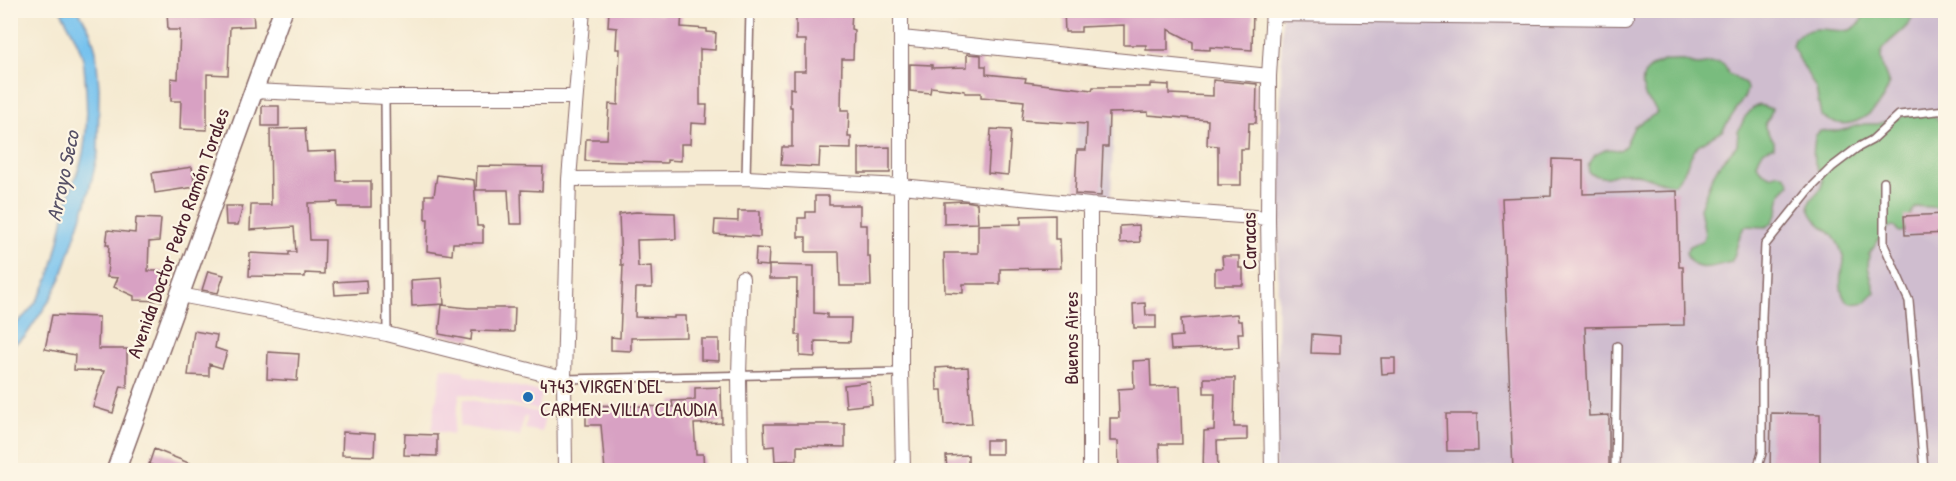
<svg xmlns="http://www.w3.org/2000/svg" width="1956" height="481" viewBox="0 0 1956 481" font-family="'Patrick Hand',sans-serif">
<rect width="100%" height="100%" fill="#fcf5e5"/>
<filter id="ink" filterUnits="userSpaceOnUse"><feTurbulence type="fractalNoise" baseFrequency=".0167" numOctaves="2"/><feDisplacementMap in="SourceGraphic" scale="12" xChannelSelector="R" yChannelSelector="G"/><feConvolveMatrix kernelMatrix="1 2 1 2 8 2 1 2 1" color-interpolation-filters="sRGB"/></filter>
<filter id="wash" filterUnits="userSpaceOnUse"><feTurbulence type="fractalNoise" baseFrequency=".008" numOctaves="4" result="noise"/><feDisplacementMap in="SourceGraphic" scale="24" xChannelSelector="R" yChannelSelector="G"/><feGaussianBlur stdDeviation="1.35" result="paint"/><feColorMatrix in="noise" values="0 0 0 0 0 0 0 0 0 0 0 0 0 0 0 0 0 1.4 0 .05"/><feComposite in="paint" operator="in"/></filter>
<g filter="url(#wash)">
<rect width="100%" height="100%" fill="#f5ead1"/>
<path fill="#f2cfe0" d="M442 368 464 371V375L542 392 538 410 460 393 453 434 431 430Z
M464 399 545 413 542 432 525 429 527 417 524 416 520 436 459 426Z"/>
<path fill="#cfbdcf" d="M1282 11H1945V470H1275Z
M1078 112 1114 114 1111 199 1074 197Z"/>
<path fill="#79bc7e" stroke="#626e54" stroke-width="1.5" d="M1913 10C1913 33 1882 38 1881 57 1881 65 1886 76 1889 85 1879 113 1850 136 1821 116L1816 89 1792 46 1794 39C1800 34 1808 29 1816 29 1839 28 1854 41 1866 11Z
M1664 61C1671 62 1677 60 1684 61 1688 62 1692 65 1698 65 1712 64 1724 56 1728 74L1745 83 1747 89 1745 96 1722 131 1698 145 1691 156 1683 174 1674 184C1658 184 1646 174 1631 173 1610 170 1614 184 1589 173L1588 166 1595 155 1607 149 1620 150 1625 146 1634 127 1657 113C1655 105 1651 104 1646 98 1645 96 1644 91 1643 89 1640 72 1651 66 1664 61Z
M1760 105 1772 109C1768 129 1757 119 1774 141V147C1763 148 1760 154 1757 164 1760 171 1764 174 1771 176L1778 173C1785 174 1788 177 1790 184L1781 193 1778 212 1772 223 1766 227 1746 226C1736 235 1739 250 1731 262 1714 266 1692 276 1686 252L1690 246 1702 241 1705 235 1700 208 1712 177 1719 165 1737 145 1738 132 1745 117 1754 107Z
M1929 113 1945 125V207C1918 210 1915 195 1905 231L1899 232 1894 226 1888 227 1869 254 1868 267 1875 292 1865 302C1861 303 1855 304 1851 303 1840 300 1840 283 1841 274 1842 268 1846 263 1843 256 1841 249 1837 241 1833 236 1825 227 1811 220 1809 207 1808 196 1821 194 1822 184 1824 175 1818 172 1815 163 1811 155 1815 144 1815 136L1820 131H1839L1864 124H1878L1904 116Z"/>
<path fill="#73c1ee" stroke="#5e708c" stroke-width="1.5" d="M61 11H79L91 33 96 51 99 88 98 154 86 203 61 278 51 298 25 337 11 346V328C59 290 55 245 70 192 73 182 78 172 81 162 89 132 87 97 84 66 82 47 70 28 61 11Z"/>
<g id="blocks">
<path fill="#d8a1c3" d="M167 10H253L254 26 230 27 228 75 207 74V130L180 129 181 101H171V78L178 79 180 30H168Z
M609 10H641L662 15V10H682L681 27 707 29V32L716 33 715 50 700 49V105H707L706 124 691 123 690 144H681V161L667 160V163L585 161 586 139H607L609 104 618 105 620 49H616L617 28 608 27Z
M796 10H852L851 29 854 30 853 59H842L841 110H849L848 137H851V149L820 148 819 167 781 165 782 147H792V107H790V88L794 89V71H806V40H796Z
M1064 10H1253L1252 50 1210 47V50L1193 49V42L1168 29V50H1146V45H1124V25L1081 27V32H1065Z
M967 54 981 55V66H986V74L1026 78 1025 82 1092 90 1093 87H1150V84L1169 85V94L1213 96V80L1257 84 1256 123H1249L1248 149H1241V185H1218V146L1207 145 1208 120 1148 115V112L1109 113 1108 147H1103L1101 196 1075 194 1077 150H1086L1087 124 1022 120 1024 101 981 97V93H965V91L931 87 930 93 910 91V64L932 65V68L967 67Z
M262 106H279V126H262Z
M305 128 307 152 336 151 337 181H371V207H338V202L308 203 310 240H325L324 274 305 273V277L249 276 250 253 289 255V252H296L294 227 250 230 251 205H271L270 129Z
M991 129 1011 130 1008 175 988 173Z
M890 147V173H859V148Z
M1552 159 1583 160V194L1677 191 1679 267H1683L1684 325 1585 327 1589 416 1609 415V471H1513L1502 198 1551 196Z
M477 166 543 167 542 191 521 190 522 224H510L508 190H476Z
M192 167 195 187 155 193 152 173Z
M437 175 474 180 477 226H483V243H453L452 255 427 251 428 219H425V195H434Z
M815 196H829V205H860V225H867V256H870L871 286H840L839 252H806V237H798V218H806V212H815Z
M965 201 977 203 978 223 944 224V202Z
M225 206H243L238 225H226Z
M738 211H760V237L714 234 715 220 738 221Z
M636 212 675 213 676 239 637 240 638 267 651 266 652 288H636L635 317 674 318V316H686L687 337 631 338V351L611 350V337L620 338 623 265H621L619 214Z
M1945 214 1946 233 1905 235 1904 216Z
M1055 215V239H1060L1061 268 1000 269V284H963V293L945 292 944 253H978V225L1021 224V216Z
M136 218 161 219 159 241 149 242 148 271H163L162 301 134 300V296L114 287 118 278 107 277 109 245H106L108 230 135 233Z
M1139 225 1140 242 1120 243V226Z
M756 248 769 249 768 266 755 265Z
M1222 256H1239V268H1243V285H1215V268H1223Z
M769 265 814 266V313L827 314V318H851L850 342 815 341V357L800 356V335H796L797 279H769Z
M208 271 224 275 218 293 202 290Z
M442 278 444 304 412 306 411 280Z
M366 280 367 293 335 295 334 282Z
M1145 303 1146 315H1156V328H1134L1133 304Z
M442 305 468 308H515L514 332 472 331 471 340 439 334Z
M1237 314 1238 321H1242L1243 333H1238L1239 347 1171 350 1170 337 1182 336 1181 319Z
M52 315 99 317 98 349H127V388L121 386 113 413 93 407 104 371 74 370 75 355 45 349Z
M194 331 217 335 215 348 227 352 222 368 209 364V376L188 375Z
M1312 334 1340 336V354L1311 353Z
M701 339H719V361L701 360Z
M268 352 299 354 297 381 267 379Z
M1381 358H1395V373L1382 374Z
M1150 360 1151 387 1180 386 1182 444H1159L1160 469 1119 470 1118 441H1110V418H1119L1118 389 1134 388 1133 361Z
M951 367V368L968 367 972 424 944 425 942 390H937L936 368Z
M1204 378H1235L1234 427H1247V440L1217 441 1218 471H1203L1204 431 1214 430 1215 393H1204Z
M870 382 872 404 846 407 844 385Z
M721 387 722 423 694 424 696 454H703L704 471H605L601 425H586V405L673 407 672 401 695 400V388Z
M1771 413 1820 414V471H1770Z
M1446 414H1477L1478 451H1447Z
M764 424H845V447L797 446V460L775 461 774 446 765 447Z
M343 432 375 434 374 456 342 455Z
M405 434 437 435V456L404 455Z
M986 440H1002V454H986Z
M154 449 206 470V471H165L149 464Z
M968 455V471H947L946 456Z"/>
</g>
</g>
<g filter="url(#ink)">
<use href="#blocks" fill-opacity="0" stroke="#866665" stroke-width="1.5"/>
<g fill="none" stroke-linecap="round" stroke-linejoin="round">
<defs>
<path id="service" d="M385 97 387 334
M746 178 750 10
M1884 182V245L1909 301 1924 470
M564 379 901 372
M1615 470 1617 346
M1757 470 1762 453V317L1765 245 1810 189 1832 167 1857 148 1872 140 1899 115 1946 110"/>
<path id="minor" d="M901 10V372L903 470
M1273 14 1626 18
M902 38 1269 76
M253 91 385 97H575
M569 179 746 178 902 186 1090 205 1268 218
M1090 205V470
M180 295 387 334 564 379
M565 470 564 379 569 179 583 10
M740 470 739 374 742 278
M1272 470 1268 218 1269 76 1273 10"/>
<path id="tertiary" d="M116 470 283 10"/>
</defs>
<use href="#service" stroke="#866665" stroke-width="10"/>
<use href="#minor" stroke="#866665" stroke-width="16"/>
<use href="#tertiary" stroke="#866665" stroke-width="21"/>
<use href="#service" stroke="#fff" stroke-width="7"/>
<use href="#minor" stroke="#fff" stroke-width="14"/>
<use href="#tertiary" stroke="#fff" stroke-width="18"/>
</g>
</g>
<circle fill="#1f6fb2" stroke="#fcf5e5" stroke-width="2" cx="528" cy="397" r="6"/>
<g text-anchor="middle" stroke-width="4.5" stroke-linejoin="round" paint-order="stroke">
<g font-size="20" fill="#4a1f2b" stroke="#fcf5e5">
<text transform="translate(178 233) rotate(-70)" y="7">Avenida Doctor Pedro Ramón Torales</text>
<text transform="translate(1249 241) rotate(-91)" y="7">Caracas</text>
<text transform="translate(1071 338) rotate(-90)" y="7">Buenos Aires</text>
</g>
<g font-size="20" fill="#4a1f2b" stroke="#fcf5e5" text-anchor="start">
<text x="540" y="393">4743 VIRGEN DEL<tspan x="540" dy="23">CARMEN-VILLA CLAUDIA</tspan></text>
</g>
<g font-size="21" font-style="italic" fill="#565066" stroke="#fcf5e5">
<text transform="translate(63 176) rotate(-78)" y="7">Arroyo Seco</text>
</g>
</g>
<rect width="1956" height="481" fill="none" stroke="#fcf5e5" stroke-width="36"/>
</svg>
